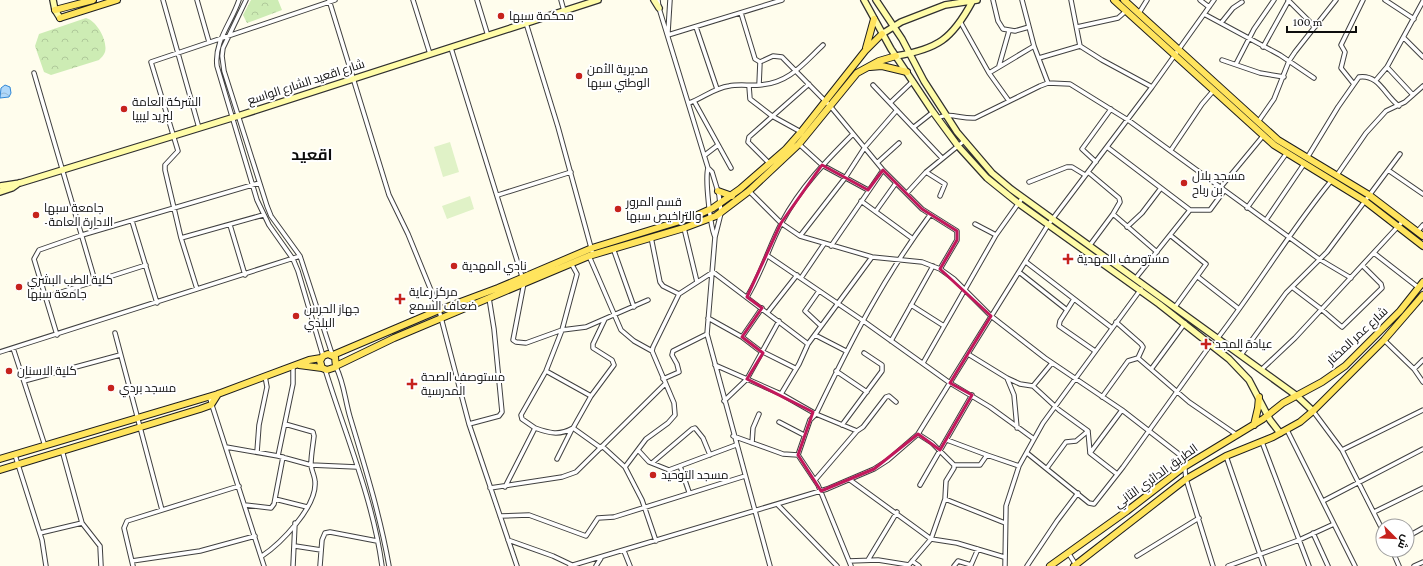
<svg xmlns="http://www.w3.org/2000/svg" width="1423" height="566" viewBox="0 0 1423 566" font-family="'Crimson Pro',Cairo,serif">
<defs>
<pattern id="park-crowns" width="20" height="18" patternUnits="userSpaceOnUse"><rect width="20" height="18" fill="#cdecb4"/><path d="M2 6a3 3 0 1 1 6 0M12 15a3 3 0 1 1 6 0" fill="none" stroke="#afc99a"/></pattern>
<pattern id="water-waves" width="16" height="10" patternUnits="userSpaceOnUse"><rect width="16" height="10" fill="#afd8fa"/><path d="M0 5q4-4 8 0t8 0" fill="none" stroke="#95b8d5"/></pattern>
</defs>
<rect width="100%" height="100%" fill="#fffded"/>
<path fill="url(#park-crowns)" d="M251 0H278L282 10 247 23 243 15Z
M86 18C97 21 108 41 105 52 104 55 101 58 99 60L51 75 44 72 35 46 39 34Z"/>
<path fill="#e0f2c7" d="M450 142 459 172 443 177 434 147Z
M470 196 474 209 447 219 442 206Z"/>
<path fill="url(#water-waves)" stroke="#3187d5" d="M5 85 10 87 11 93 9 97 0 98 1 88Z"/>
<g fill="none" stroke-linecap="round" stroke-linejoin="round">
<defs>
<path id="street" d="M163 0 199 128
M197 0 209 42
M239 0C232 22 214 41 217 66L257 200 269 225 293 259 298 271 323 356
M246 0 223 48 222 56 224 71 267 206 271 216 300 256 332 354
M329 0 389 195 408 234 439 310 469 424 517 566
M413 0 430 54
M477 0 488 36
M561 0 564 11
M658 0 659 8 708 168C705 179 710 226 715 237
M993 0 998 21 1003 29 1015 31 1029 27
M1022 0 1034 46 1048 83
M1071 0 1080 46
M1200 0 1209 7
M1288 0 1315 27
M1385 0 1414 19
M741 13 755 59 760 62 773 56 782 57 831 107 883 170 922 209 957 231V240L940 269
M1139 13 1147 0
M1204 14 1280 55 1314 78
M526 23 558 127 593 255
M961 23 989 73 1034 46
M1221 23 1233 8 1242 2
M696 27 717 89
M1077 27 1118 18 1126 11
M668 32 670 0
M668 35 782 0
M1404 38 1423 57
M1263 47 1289 0
M451 48 524 283 513 340 516 342 526 343 562 330 586 327 648 300
M1039 58 1080 46 1102 60 1152 87
M1222 60 1260 73 1284 77
M1236 64 1254 29 1274 0
M999 66 1009 31
M1387 67 1413 95
M34 73 95 281
M989 73 1009 101
M1376 80 1387 67 1423 1
M1353 83 1341 68 1345 52 1341 45 1363 0
M759 85 760 62
M873 85 942 158
M749 86 750 99 772 116 801 132
M694 101 731 168
M689 103C703 98 714 88 729 86 739 84 750 86 760 85 789 83 803 64 823 45
M890 103 913 81
M937 118C951 112 960 119 975 118L1040 86 1048 83 1070 84 1128 120 1319 259 1351 278
M1258 122 1274 99 1289 61 1295 52 1336 0
M914 127 933 112
M799 144 822 165 868 190
M1107 147 1190 210H1210L1224 191
M1171 150 1202 104 1214 90
M705 155 718 145
M1307 158 1338 107 1359 77C1379 74 1385 96 1399 106
M878 162 899 143
M1096 162 1082 149 1111 109
M769 163 748 142 749 137 809 84
M708 168 712 172 719 195 721 213 715 237 707 334 770 566
M1388 170 1423 194
M926 172 945 184 940 196
M1088 172 1119 198 1120 202 1113 214
M1337 175 1366 133 1386 111 1405 102 1423 86
M1029 182 1067 167H1072L1085 175
M1220 188 1263 136
M749 191 781 223 800 236 872 257 922 262 940 269 954 279 991 316 1045 358 1122 410 1180 455 1184 461 1186 479 1213 566
M907 193 926 172 964 141
M498 195 571 172
M861 201 913 239
M1247 208 1286 154
M876 211 896 183
M1266 220 1304 164
M132 221 157 303
M975 224 996 235
M230 225 245 275
M1127 227 1142 213 1161 188
M684 228 697 282
M1417 232 1423 225
M1170 235 1206 264 1175 307
M800 236 845 178 865 147 897 110
M651 237 660 282 663 286 679 294
M181 238 263 215
M1090 245 1113 214 1157 252
M831 246 883 170
M613 248 634 307
M1374 253 1419 288
M589 256 621 330 634 341 652 351
M768 256 862 320 950 383 990 407 1034 439
M1026 262 1112 328
M1019 272 1067 310
M1198 277 1239 309
M801 278 824 244
M1135 279 1190 210
M1292 287 1321 309 1342 327 1382 288 1381 284 1363 266
M197 289 181 238 165 170V165L178 151 151 62 335 0
M819 291 805 311 821 326
M46 297 146 265
M747 297C762 273 769 246 782 222 800 188 826 161 853 134
M1074 299 1060 321 1059 326 1095 351
M911 305 944 326
M768 312 797 275
M708 318 742 337 762 308
M1116 322 1141 344 1143 347 1138 358 1189 402 1237 435
M115 333 162 510
M57 335 34 259 39 250 82 235 259 183
M815 335 846 351
M742 337 759 350 795 368
M1217 339C1257 287 1290 231 1331 181
M1384 340 1414 369 1423 382
M891 341 933 266
M13 348 45 446
M0 352 300 256
M968 354 1007 378 1020 384 1033 386 1059 410 1088 431 1090 453 1117 474
M1241 355 1286 293 1327 252 1400 154
M923 363 996 235 1023 197
M715 365 781 394 816 414 857 431 863 427 886 397 889 396 896 402
M336 367C344 383 345 400 350 417 365 467 380 515 389 566
M1152 368 1185 323
M325 369C345 434 373 499 382 566
M1414 369 1423 360
M1261 370 1295 338 1403 221
M546 371 591 396 573 428 601 448
M836 371 867 392
M1007 378 1014 395 1017 428
M663 379 679 372 677 364 672 355 673 351 707 334
M24 381 120 355
M1033 386 1052 363
M781 394 799 364 808 344 872 257
M209 396 264 566
M591 396 614 365 612 360 593 348V344L605 319
M1102 397 1128 361 1138 358
M724 401 747 379 779 321
M1313 411 1342 450 1383 531
M779 422 804 435
M469 424 499 416 502 412 494 329 489 298
M842 425 882 371V365L864 353
M535 428C549 433 559 436 573 428
M1287 430 1355 566
M733 436 783 454 798 455
M947 440 987 455
M1262 442 1309 566
M752 443 753 428 759 414
M602 446 625 467
M226 447 278 456 311 465 357 467
M638 450 649 462 669 470 736 445
M1342 450 1423 410
M257 452 259 425 267 387 265 376
M1027 453 1089 503 1094 504 1123 467 1211 344
M1090 453 1122 410
M15 455 42 540 46 566
M278 456 293 384V366
M1226 456 1264 566
M557 459 572 429
M652 463 692 429 695 428 703 438 710 455
M954 465H980L987 455 1019 466
M680 466 689 492
M1047 468 1066 442 1076 441 1088 431
M815 480 857 431
M850 480 931 539 957 543 1004 557
M920 485 972 395
M505 487 535 428 522 419 521 415 546 371 562 330 577 274 571 263
M490 488 562 477 576 472 665 384
M275 499 307 507
M945 499 1005 523
M1323 501 1423 449
M245 505 271 508 274 504 283 457
M778 505 837 566
M1374 512 1423 488
M500 516 529 515 586 536 598 518 614 517 745 476
M82 523 100 546 101 566
M40 533 82 523 62 450
M1313 533 1328 566
M1407 537 1423 528
M508 540 553 556 572 565
M656 541 642 500 625 467 646 439 668 423 675 415 674 403 652 351 653 347 679 294 713 272 808 344
M295 546 321 550
M1392 550 1399 566
M624 551 630 566
M1069 554 1076 565
M262 556C280 544 317 507 315 482 315 476 311 470 311 464 311 455 313 445 314 436L313 432 285 424
M1137 556 1199 518
M868 560 897 512
M132 561 200 551 255 536
M849 561 878 560 909 565
M912 561 919 566
M133 566 124 528 127 521 239 486
M293 566 295 523
M320 566 322 540 325 533 330 532 377 541
M570 566 827 489 874 469 888 460 918 434 1048 225 1152 87 1214 0
M596 566 601 558
M851 566 818 485 798 455 810 420 816 414C850 343 883 278 930 215
M908 566 931 539 945 499 946 481 954 468V465L932 443 918 434
M954 566 958 561 971 565 978 549
M1005 566 1006 506 1019 466 1043 423 1141 289
M1027 566 1057 521 1078 493
M1228 566 1299 540 1334 524
M1414 566 1423 562"/>
<path id="secondary" d="M53 0 55 10 60 18
M654 0 659 8
M864 0 891 49 933 112 958 146 987 178 1018 203 1159 304 1229 359 1249 380 1270 420 1280 433
M876 0 902 39 924 81 957 132 992 173 1011 189 1297 396 1313 411
M882 34 901 22 945 5 977 0
M896 56C938 49 952 39 972 2
M0 186 20 183 238 116 598 0
M0 192 12 188 19 183"/>
<path id="primary" d="M1114 0 1274 145 1365 201 1423 246
M1124 0 1278 140 1369 195 1423 236
M55 10 93 0
M60 18 117 0
M866 48 874 19
M870 67 882 66 907 72
M718 191 732 196
M333 355 439 310 498 288 592 248 693 217 713 208 740 189 786 149 801 132 865 51 882 34
M299 365 322 368 327 370 336 367 335 357 328 354 323 356 320 361 322 368
M336 366 394 338 589 256 684 228 716 216 749 191 799 144 857 73 879 61 896 56
M1254 425 1258 408 1259 397
M0 459 218 394 309 360 321 358
M0 470 200 409 211 405 218 394
M1050 566 1127 511 1184 467 1263 419 1283 403 1322 382 1345 366 1400 311 1423 282
M1074 566 1186 479 1226 456 1273 437 1300 422 1313 411 1384 340 1423 295"/>
</defs>
<use href="#street" stroke="#404040" stroke-width="5.5"/>
<use href="#secondary" stroke="#2f2f2f" stroke-width="8"/>
<use href="#primary" stroke="#1e1e1e" stroke-width="8"/>
<use href="#street" stroke="#fff" stroke-width="3.5"/>
<use href="#secondary" stroke="#fffca8" stroke-width="5.5"/>
<use href="#primary" stroke="#ffe45d" stroke-width="6"/>
</g>
<path fill="none" stroke="#c2185b" stroke-width="3" stroke-linejoin="round" d="M822 165 868 190 883 170 922 209 957 231V240L940 269 991 316 950 383 972 395 940 450 918 434 874 469 821 491 798 455 813 412 747 379 763 353 742 337 762 308 747 297 781 223Z"/>
<g fill="#c6221d" stroke="#fff" stroke-width="1.5">
<circle cx="501" cy="16" r="4"/>
<circle cx="579" cy="76" r="4"/>
<circle cx="124" cy="109" r="4"/>
<circle cx="1184" cy="183" r="4"/>
<circle cx="618" cy="209" r="4"/>
<circle cx="36" cy="215" r="4"/>
<path d="M1066 253h4v4h4v4h-4v4h-4v-4h-4v-4h4z"/>
<circle cx="454" cy="266" r="4"/>
<circle cx="19" cy="287" r="4"/>
<path d="M398 293h4v4h4v4h-4v4h-4v-4h-4v-4h4z"/>
<circle cx="296" cy="316" r="4"/>
<path d="M1204 338h4v4h4v4h-4v4h-4v-4h-4v-4h4z"/>
<circle cx="9" cy="371" r="4"/>
<path d="M410 378h4v4h4v4h-4v4h-4v-4h-4v-4h4z"/>
<circle cx="111" cy="388" r="4"/>
<circle cx="653" cy="475" r="4"/>
</g>
<g text-anchor="middle" stroke-width="4" stroke-linejoin="round" paint-order="stroke">
<g font-size="12" fill="#0d0d0d" stroke="#fff" text-anchor="start">
<text x="509" y="20">محكمة سبها</text>
<text x="587" y="73">مديرية الأمن<tspan x="587" dy="14">الوطني سبها</tspan></text>
<text x="132" y="106">الشركة العامة<tspan x="132" dy="14">لبريد ليبيا</tspan></text>
<text x="1192" y="180">مسجد بلال<tspan x="1192" dy="14">بن رباح</tspan></text>
<text x="626" y="206">قسم المرور<tspan x="626" dy="14">والتراخيص سبها</tspan></text>
<text x="44" y="212">جامعة سبها<tspan x="44" dy="14">-الادارة العامة</tspan></text>
<text x="1077" y="263">مستوصف المهدية</text>
<text x="462" y="270">نادي المهدية</text>
<text x="27" y="284">كلية الطب البشري<tspan x="27" dy="14">جامعة سبها</tspan></text>
<text x="409" y="296">مركز رعاية<tspan x="409" dy="14">ضعاف السمع</tspan></text>
<text x="304" y="313">جهاز الحرس<tspan x="304" dy="14">البلدي</tspan></text>
<text x="1215" y="348">عيادة المجد</text>
<text x="17" y="375">كلية الاسنان</text>
<text x="421" y="381">مستوصف الصحة<tspan x="421" dy="14">المدرسية</tspan></text>
<text x="119" y="392">مسجد بردي</text>
<text x="661" y="479">مسجد التوحيد</text>
</g>
<g font-size="12" fill="#0d0d0d" stroke="#fff">
<text transform="translate(306 82) rotate(-18)" y="4">شارع اقعيد الشارع الواسع</text>
<text transform="translate(1357 336) rotate(-43)" y="4">شارع عمر المختار</text>
<text transform="translate(1156 476) rotate(-36)" y="4">الطريق الدائري الثاني</text>
</g>
<g font-size="16" font-weight="bold" fill="#0d0d0d" stroke="#fff">
<text x="312" y="160">اقعيد</text>
</g>
</g>
<g transform="translate(1395 538) rotate(114)"><circle r="19" fill="#ffffff" stroke="#9e9e9e"/>
<path d="M0-3L7 15L0 10L-7 15Z" fill="#c6221d"/>
<text y="-6" font-size="11" font-weight="bold" text-anchor="middle" fill="#0d0d0d">ش</text>
</g>
<path d="M1287 26v6h69v-6" fill="none" stroke="#0d0d0d" stroke-width="2"/>
<text x="1293" y="26" font-size="12" fill="#0d0d0d" stroke="#ffffff" stroke-width="3" paint-order="stroke">100 m</text>
</svg>
